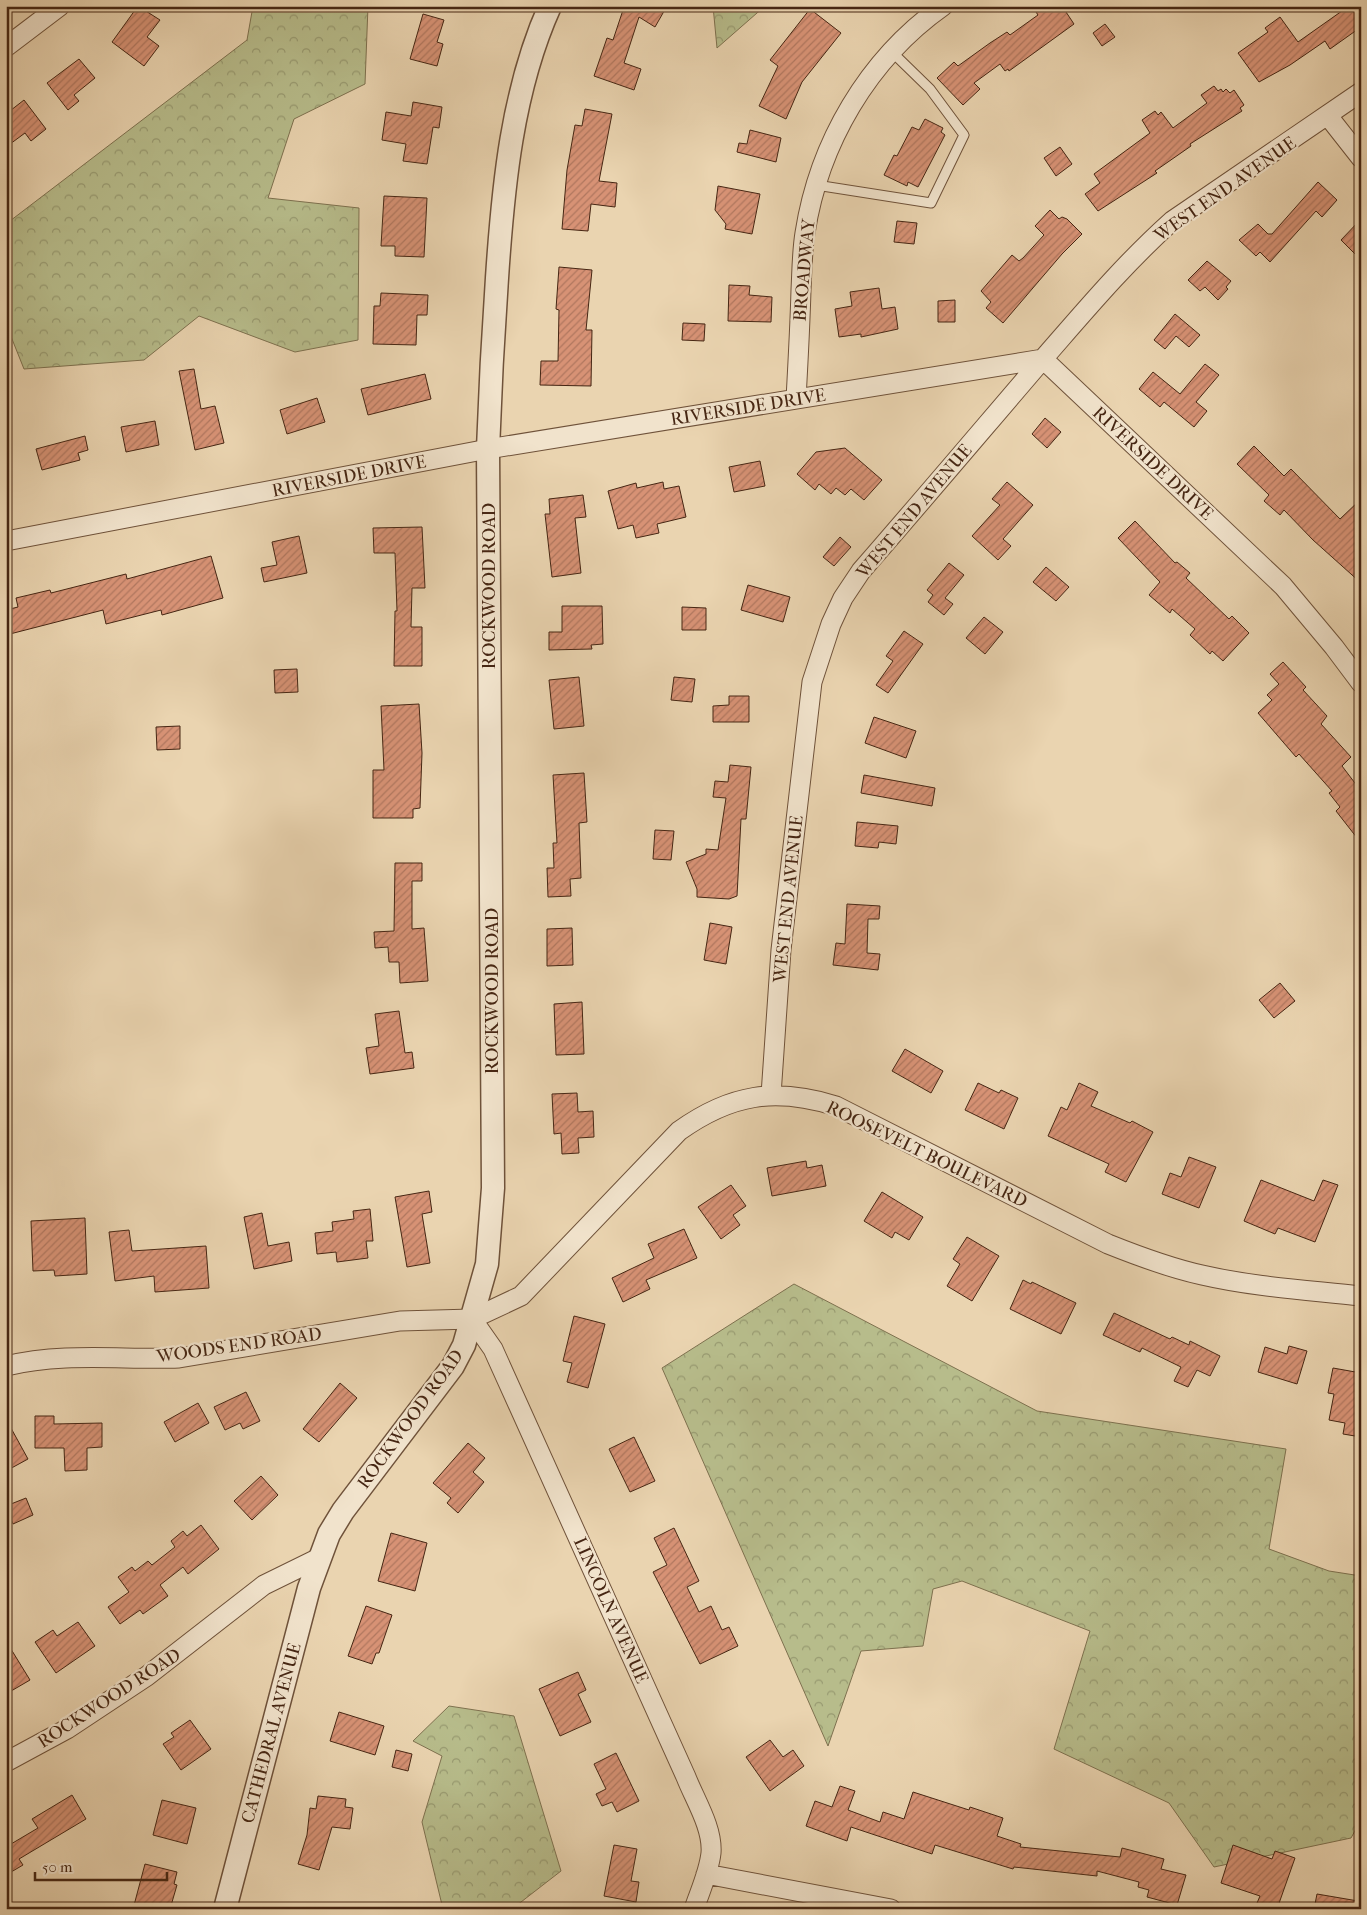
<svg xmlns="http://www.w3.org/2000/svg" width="1367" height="1915" viewBox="0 0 1367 1915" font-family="'IM FELL French Canon',serif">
<defs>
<pattern id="forest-crowns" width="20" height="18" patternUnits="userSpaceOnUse" patternTransform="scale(1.25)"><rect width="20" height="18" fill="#b7bc8b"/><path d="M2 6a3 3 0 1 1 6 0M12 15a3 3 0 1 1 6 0" fill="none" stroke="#979970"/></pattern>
<pattern id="building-hatch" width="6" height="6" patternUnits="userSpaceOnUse" patternTransform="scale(1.25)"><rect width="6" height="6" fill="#d79275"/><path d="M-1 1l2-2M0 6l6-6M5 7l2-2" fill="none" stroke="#b0775f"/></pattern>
</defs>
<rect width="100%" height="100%" fill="#ead4b0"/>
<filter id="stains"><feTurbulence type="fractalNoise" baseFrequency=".004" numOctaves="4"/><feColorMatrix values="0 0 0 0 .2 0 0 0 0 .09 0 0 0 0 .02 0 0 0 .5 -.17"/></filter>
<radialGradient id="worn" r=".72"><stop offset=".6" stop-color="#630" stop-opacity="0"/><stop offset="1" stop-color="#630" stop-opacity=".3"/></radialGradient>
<path fill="url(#forest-crowns)" stroke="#7e714f" d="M253 6H368L365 84 294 119 268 198 359 208 358 340 295 352 199 316 144 360 24 369 6 324V224L247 40Z
M713 6H765L717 48Z
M794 1284 1037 1411 1286 1449 1269 1549 1329 1571 1361 1576V1820L1351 1838 1214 1867 1169 1803 1054 1749 1090 1631 962 1581 933 1589 923 1646 861 1651 828 1746 662 1368Z
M449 1706 514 1716 561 1871 512 1909H443L422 1822 442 1756 413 1741Z"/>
<path fill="url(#building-hatch)" stroke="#462613" d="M138 6 160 20 147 37 159 46 144 66 112 42Z
M622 6H667L655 27 639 17 624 63 641 69 634 90 594 76 607 38 613 40 624 7Z
M1032 6H1062L1074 24 1009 71 1008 69 1005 71 1000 64 974 83 980 89 963 105 937 78 954 62 958 66 990 43 1007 32 1010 35 1038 15Z
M1349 6H1361V27L1330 49 1325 41 1290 65 1259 82 1238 53 1268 32 1265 28 1280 17 1298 42Z
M810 9 841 33 802 82 786 119 759 106 778 66 770 60Z
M423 14 444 20 437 42 443 44 437 66 410 59Z
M1105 24 1115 37 1102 46 1093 33Z
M79 59 95 78 74 95 79 101 68 110 47 83Z
M1214 86 1218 91 1221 89 1223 92 1226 89 1230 93 1234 90 1244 105 1240 108 1242 111 1190 144 1191 146 1155 171 1157 173 1098 211 1085 194 1100 183 1094 174 1150 133 1142 120 1155 111 1158 115 1161 112 1173 128 1207 103 1201 95Z
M24 100 46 129 31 141 25 133 6 147V114Z
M413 102 442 107 439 128 433 127 427 164 403 161 406 144 382 140 386 112 411 116Z
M585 109 612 114 599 181 617 183 615 207 591 204 588 231 562 229 567 170 575 125 582 126Z
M925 119 943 128 941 132 945 135 918 187 908 182 907 186 884 175 894 155 897 156 912 127 919 130Z
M750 130 781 138 776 162 737 152 739 143 747 144Z
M1060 147 1072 164 1056 176 1044 158Z
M1318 182 1337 200 1322 217 1316 211 1270 262 1260 252 1256 256 1239 240 1258 224 1268 234H1272Z
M718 186 760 194 752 234 725 229 726 224 715 210Z
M384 196 427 198 424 257 395 256V246H381Z
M1050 210 1059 219 1062 217 1067 219 1082 234 1062 254 1003 323 986 308 991 302 981 291 1012 255 1019 261 1023 258 1044 235 1035 226Z
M1361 219V260L1341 240Z
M897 221 917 223 914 244 894 242Z
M1207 261 1231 281 1226 287 1228 289 1218 300 1205 287 1200 291 1188 280Z
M559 267 592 270 586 330H592L591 386 540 385 541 361H558L559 310 556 309Z
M729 285 750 286 749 295 772 297 771 322 728 321Z
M879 288 882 309 895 307 898 329 861 337V334L839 337 835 309 852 306 850 292Z
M381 293 428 295 427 315H417L416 345 373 344 374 306H380Z
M955 300V322H938V301Z
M1175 314 1200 335 1189 347 1176 336 1165 349 1154 340Z
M683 323 705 324 704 341 682 340Z
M1205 364 1219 375 1196 402 1207 411 1194 427 1164 402 1160 407 1139 389 1153 372 1180 394Z
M194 369 201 409 215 406 224 443 195 450 179 371Z
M425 374 431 399 368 415 361 389Z
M317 398 325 422 287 434 280 410Z
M1045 418 1061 432 1047 448 1032 434Z
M155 421 159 445 126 452 121 427Z
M85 436 88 450 78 453 80 460 42 470 36 449Z
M1254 446 1284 476 1291 469 1340 519 1361 499V583L1313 540 1284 510 1280 515 1264 501 1269 495 1237 464Z
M845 448 882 480 864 500 851 489 845 495 836 488 831 494 819 484 815 490 797 474 816 452Z
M760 461 765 486 734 492 729 467Z
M663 482 664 489 679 486 686 517 657 524 659 533 636 538 633 525 618 529 608 491 636 483 637 488Z
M1007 482 1033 505 1003 539 1011 546 998 560 972 536 1000 505 992 499Z
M583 495 586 517 575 518 581 573 552 577 545 514H550L549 499Z
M1135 521 1175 563 1177 562 1190 573 1186 578 1229 619 1232 616 1249 633 1223 661 1212 651 1210 654 1190 635 1195 629 1172 609 1170 613 1149 595 1160 582 1118 538Z
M422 527 425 588H412L411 627H422V666H394L395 611H397L395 553H374L373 528Z
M299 536 307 573 264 582 261 568 277 565 272 542Z
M840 537 851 547 834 566 823 557Z
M211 556 223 598 162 615 161 610 106 624 103 610 6 635V610L18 607 16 598 50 590 51 593 126 574 127 579Z
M949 563 964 575 945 598 953 604 944 615 928 602 933 595 927 590Z
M1046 567 1069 587 1056 601 1033 582Z
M748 585 790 597 783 622 741 610Z
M562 606H602L603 644 591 645 592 649 549 650V632H562Z
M682 607 706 608V630H682Z
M984 617 1003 632 985 654 966 638Z
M904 631 923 644 888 693 876 685 893 661 886 656Z
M1283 662 1306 687 1303 690 1327 716 1321 724 1351 757 1342 766 1361 791V843L1336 811 1340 807 1329 793 1332 791 1299 754 1296 757 1258 713 1272 700 1267 695 1279 684 1270 674Z
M297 669 298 692 275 693 274 670Z
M579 677 584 726 554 729 549 680Z
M674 677 695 679 692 702 671 700Z
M729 696H749V722H713V706L729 705Z
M419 704 422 753 420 808 413 809V818H373V770H384L381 706Z
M874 717 916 731 906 758 865 743Z
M180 726V749L157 750 156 727Z
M730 765 751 767 746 819H741L737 896 729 899 697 897V889L686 862 706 854V849L718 850 726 798 713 797 715 781 728 782Z
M584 773 587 822 579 823 581 878 570 879 571 896 548 897 547 868H554L553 843H557L553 775Z
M864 775 935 788 932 806 861 793Z
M857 822 898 826 896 844 879 842 878 848 855 846Z
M655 830 674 831 671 860 653 859Z
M395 863H422V881H412V929L424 928 428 981 400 983 399 962H389L388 947 375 948 374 932 394 931Z
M847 904 880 906 879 919H868L867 953 880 954 878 970 833 965 836 943 845 944Z
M710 923 732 927 726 964 704 960Z
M572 928 573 965 547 966V929Z
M1280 983 1295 1001 1274 1018 1259 1000Z
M582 1002 584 1054 556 1055 554 1004Z
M399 1011 405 1053 412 1052 414 1068 370 1074 366 1048 379 1046 375 1014Z
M905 1049 943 1071 931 1093 892 1071Z
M978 1083 999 1093 1001 1090 1018 1098 1004 1129 965 1110Z
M1079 1083 1098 1092 1091 1106 1130 1123 1132 1121 1153 1132 1126 1182 1105 1172 1109 1164 1048 1136 1061 1107 1067 1110Z
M577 1093 578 1112 593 1111 594 1137 578 1138 579 1153 562 1154 561 1133 554 1134 552 1094Z
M1189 1157 1216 1167 1199 1208 1162 1194 1170 1173 1181 1177Z
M806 1161 807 1168 822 1165 826 1186 772 1196 767 1168Z
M1261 1180 1314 1201 1323 1180 1338 1185 1315 1242 1278 1228 1275 1234 1244 1221Z
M731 1185 746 1206 733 1215 740 1225 721 1239 698 1207Z
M429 1191 432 1212 422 1214 430 1263 407 1267 395 1197Z
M882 1192 923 1217 909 1240 895 1232 892 1238 864 1221Z
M370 1209 373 1241H366L368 1258 337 1262 336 1252 317 1254 315 1233 333 1231 332 1222 354 1219 353 1211Z
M262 1213 268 1246 289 1242 292 1261 254 1269 244 1217Z
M85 1218 87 1274 55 1276 54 1270 33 1271 31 1221Z
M684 1229 697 1258 646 1280 650 1289 623 1302 612 1278 654 1258 648 1244Z
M129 1230 132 1251 206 1246 209 1288 155 1292 154 1276 115 1281 109 1232Z
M967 1237 999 1256 972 1301 947 1286 960 1264 953 1259Z
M1023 1280 1031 1284 1032 1282 1076 1303 1061 1334 1010 1309Z
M1114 1313 1170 1339 1172 1337 1189 1345 1190 1341 1220 1356 1210 1376 1197 1370 1188 1387 1174 1381 1181 1367 1142 1348 1140 1352 1103 1335Z
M574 1316 605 1324 588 1388 567 1382 572 1363 563 1361Z
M1289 1346 1307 1351 1297 1384 1258 1372 1265 1347 1287 1354Z
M1333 1368 1361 1373V1437L1343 1434 1345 1423 1329 1420 1334 1394 1328 1393Z
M340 1383 357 1398 319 1442 303 1429Z
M246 1392 260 1421 243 1429 240 1423 225 1430 214 1407Z
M198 1403 209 1423 175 1442 164 1422Z
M35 1416H54V1424L102 1423V1447L87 1448V1470L65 1471 64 1448H35Z
M6 1419 28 1459 6 1471Z
M634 1437 655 1481 630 1492 609 1449Z
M468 1443 485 1458 473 1472 484 1482 458 1513 447 1503 451 1498 433 1483Z
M261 1476 278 1495 252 1520 234 1501Z
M26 1498 33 1515 13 1524 6 1506Z
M201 1525 219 1549 188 1574 183 1567 160 1585 168 1596 143 1614 140 1610 120 1624 108 1607 129 1592 118 1577 132 1567 135 1571 148 1561 152 1565 175 1547 171 1541 183 1531 187 1536Z
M674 1528 699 1581 687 1587 699 1612 711 1606 722 1630 729 1627 738 1646 700 1664 653 1572 667 1565 654 1538Z
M391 1533 427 1543 415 1591 378 1581Z
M366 1606 392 1615 379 1653H376L372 1664 348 1656Z
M78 1622 95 1646 56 1673 35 1642 53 1630 57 1636Z
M6 1641 30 1680 6 1694Z
M578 1672 586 1690 578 1694 591 1722 560 1736 539 1689Z
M339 1712 384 1726 375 1755 330 1741Z
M190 1720 211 1749 181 1770 163 1744 174 1737 171 1733Z
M770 1740 783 1757 793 1750 804 1766 770 1791 746 1757Z
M396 1750 412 1754 408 1771 392 1767Z
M616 1753 639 1801 617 1812 612 1802 602 1806 596 1794 606 1789 594 1764Z
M840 1786 855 1791 848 1810 880 1822 883 1812 904 1819 913 1792 969 1810 970 1807 1003 1818 997 1836 1021 1844 1020 1847 1120 1857 1122 1848 1164 1859 1161 1869 1186 1875 1177 1905 1147 1897 1149 1890 1138 1887 1139 1882 1097 1871V1876L1014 1867 1013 1869 935 1845 932 1854 851 1827 847 1841 806 1826 815 1801 832 1807Z
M72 1795 86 1819 19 1859 23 1865 6 1875V1835L11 1844 38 1828 32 1819Z
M318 1796 346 1799 345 1807 353 1808 350 1829 332 1827 319 1870 298 1864 307 1835 310 1808 316 1809Z
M162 1800 196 1808 187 1844 153 1835Z
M614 1845 637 1849 631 1881 639 1882 636 1902 604 1896Z
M1233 1845 1272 1859 1275 1851 1295 1858 1277 1909 1257 1903 1260 1896 1221 1883Z
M145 1864 177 1872 174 1884 177 1885 170 1909H133Z
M1317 1894 1358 1901 1357 1909H1314Z"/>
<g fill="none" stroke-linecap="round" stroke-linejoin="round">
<defs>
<path id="service" d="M816 185 931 203 964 135 930 89 892 52"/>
<path id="minor" d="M6 47 60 6
M1328 116 1361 158
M796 399C798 363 800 326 801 290 802 271 802 251 805 233 819 143 868 59 943 6
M6 541 488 449 1043 359 1283 586 1334 647 1361 683
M771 1095 781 950 812 682 831 624 843 598 861 571C922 501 982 430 1042 360 1084 312 1124 264 1172 221L1361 92
M472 1319 493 1349 686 1777C695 1800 713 1828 711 1853 709 1872 700 1891 694 1909
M6 1366C64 1352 121 1360 179 1358L400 1321 472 1319 521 1296 679 1131C731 1094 775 1087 836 1106L1108 1244C1138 1256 1170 1268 1202 1275 1254 1287 1307 1290 1361 1296
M6 1762 67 1729 147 1676 264 1585 319 1558
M706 1874 891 1909"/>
<path id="tertiary" d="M225 1909 309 1588 329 1534 343 1511 453 1366 464 1345 487 1264 493 1188 488 449C490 392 493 335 497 278 503 187 512 90 550 6"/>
</defs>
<use href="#service" stroke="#6f523a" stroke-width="11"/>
<use href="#minor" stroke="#6f523a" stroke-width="21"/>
<use href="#tertiary" stroke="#6f523a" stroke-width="25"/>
<use href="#service" stroke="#f1e3cc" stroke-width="9"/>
<use href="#minor" stroke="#f1e3cc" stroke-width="19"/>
<use href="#tertiary" stroke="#f1e3cc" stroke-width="22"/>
</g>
<g text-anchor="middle" stroke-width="4.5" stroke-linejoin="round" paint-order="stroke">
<g font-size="18" fill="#462613" stroke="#f1e3cc">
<text transform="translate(1225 189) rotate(-35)" y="6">WEST END AVENUE</text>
<text transform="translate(804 270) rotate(-85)" y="6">BROADWAY</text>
<text transform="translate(748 407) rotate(-9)" y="6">RIVERSIDE DRIVE</text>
<text transform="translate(1153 463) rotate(43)" y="6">RIVERSIDE DRIVE</text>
<text transform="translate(349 476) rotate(-11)" y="6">RIVERSIDE DRIVE</text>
<text transform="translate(914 511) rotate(-50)" y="6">WEST END AVENUE</text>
<text transform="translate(489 586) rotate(-90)" y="6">ROCKWOOD ROAD</text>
<text transform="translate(788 899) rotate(-84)" y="6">WEST END AVENUE</text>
<text transform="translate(492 991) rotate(-90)" y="6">ROCKWOOD ROAD</text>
<text transform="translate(927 1154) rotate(26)" y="6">ROOSEVELT BOULEVARD</text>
<text transform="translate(239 1345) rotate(-8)" y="6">WOODS END ROAD</text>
<text transform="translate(410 1419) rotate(-54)" y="6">ROCKWOOD ROAD</text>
<text transform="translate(611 1610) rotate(66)" y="6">LINCOLN AVENUE</text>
<text transform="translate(109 1698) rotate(-33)" y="6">ROCKWOOD ROAD</text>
<text transform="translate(271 1733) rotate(-75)" y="6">CATHEDRAL AVENUE</text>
</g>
</g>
<rect width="1367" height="1915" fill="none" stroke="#ead4b0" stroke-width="25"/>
<rect x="8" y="8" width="1352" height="1900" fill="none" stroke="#462613" stroke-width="2.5"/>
<rect x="12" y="12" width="1342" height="1890" fill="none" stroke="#462613"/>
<path d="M35 1872v8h132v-8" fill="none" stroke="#462613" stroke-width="2.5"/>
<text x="42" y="1872" font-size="15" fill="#462613" stroke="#f1e3cc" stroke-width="4" paint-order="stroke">50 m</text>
<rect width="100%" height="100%" filter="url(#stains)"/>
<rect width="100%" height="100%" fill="url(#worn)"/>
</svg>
